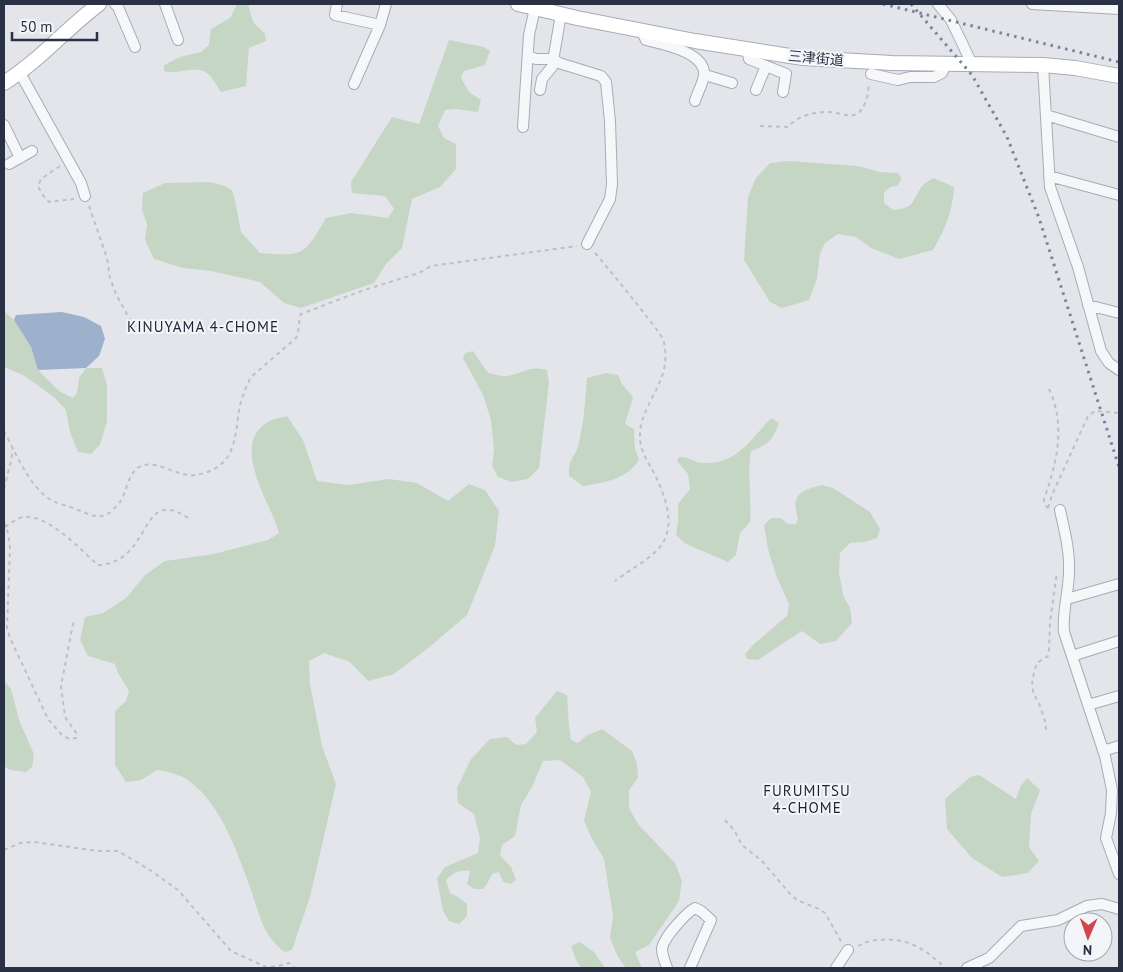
<svg xmlns="http://www.w3.org/2000/svg" width="1123" height="972" viewBox="0 0 1123 972" font-family="'PT Sans','Noto Sans JP',sans-serif">
<rect width="100%" height="100%" fill="#e3e5eb"/>
<path fill="#c6d6c4" d="M237 4H248L253 22 265 34 266 41 249 48 246 86 221 92C217 86 212 77 207 73 194 64 178 76 164 71V65L180 57 201 52 209 45 211 29 230 18Z
M449 40 484 47 490 51 485 65 464 71 461 78 469 92 481 100 478 112 456 109 445 110 438 126 444 138 456 144V169L440 187 412 199 402 248 386 264 374 283 301 308 284 303 260 282 211 271 183 268 154 259 145 240 147 224 142 210 143 193 165 183 210 182 225 186 232 190 236 205 241 232 260 253C304 256 303 257 326 218L351 213 388 218 394 209 385 196 352 193 351 182 392 117 419 124Z
M789 161 858 166 880 172 898 173 902 179 897 186 890 187 884 193V203L893 210C917 208 911 200 923 185 925 183 930 180 933 178L954 187C953 211 945 229 933 250L899 259 871 248 856 237 838 234 825 243 820 254 817 279 809 300 782 308 770 302 744 260 748 197 756 178 770 163Z
M4 308 6 313 14 320 31 347 38 370 59 391 73 398 77 393 79 378 86 368H102L107 385V421L100 445 91 454 78 452 70 432 66 410 54 397 23 375 4 367Z
M473 351 488 373C494 374 502 377 508 376 521 373 533 365 547 370L549 383 539 468 528 479 511 482 498 477 492 466 494 449 491 420 483 395 463 358 465 353Z
M606 373 618 375 622 384 633 397 625 424 634 429 635 448 639 460C627 479 604 483 583 486L569 476C568 458 574 460 578 446 584 424 585 401 587 378Z
M287 416 303 440 317 481 348 485 389 479 417 483 448 501 469 484 485 490 499 511 495 546 467 615 427 649 394 674 368 681 350 662 324 653 309 661 310 684 322 746 336 784 310 897 292 950 285 952C264 937 260 917 252 893 239 857 222 804 189 781 180 774 168 772 157 770L141 780 126 782 115 765V711L126 701 129 691 118 673 115 664 88 656 80 640 85 617 103 613 126 598 145 575 165 561 214 554 268 540 279 533C271 503 231 448 265 424 270 419 280 418 287 416Z
M771 418 779 423C772 442 768 444 751 451 747 475 752 498 750 522L740 533 736 555 728 562 686 544 676 535 678 521V504L690 489 688 474 677 461 679 457C689 456 694 463 705 463 737 464 751 439 771 418Z
M822 485 833 488 870 512 880 529 877 538 864 542 850 543 840 553 839 572 843 595 850 608 852 623 836 641 820 644 802 631 758 660 747 659 745 654 754 644 787 616 789 604 776 575 768 549 764 525 771 518H781L788 524H796L798 518C790 495 801 490 822 485Z
M4 681 11 689 20 723 34 754 32 767 26 772 10 770 4 766Z
M557 691 567 695 569 726 571 740 578 743 586 736 602 729 632 751 637 764 638 778 629 790V808L638 824 675 863 682 881 679 901 649 945 635 952 642 968H626L618 957 610 938 613 916 604 859 591 837 584 821 591 792 583 777 560 760 543 761 532 787 521 805 515 836 502 845 500 855 511 867 516 880 511 884 503 882 499 872 492 874 487 884 483 889H474L467 884 470 871C460 869 453 873 446 880L450 893 458 897 467 904V916L459 924 449 921 443 911 437 878 445 867 478 853 480 838 474 814 458 803 457 788 471 759 490 739 507 737 516 745 526 744 537 732 535 718Z
M979 775 1016 799 1020 787 1027 778 1040 790 1031 814 1029 847 1039 861 1028 873 1002 877 972 858 947 829 945 799 970 777Z
M580 942 594 952 605 968H581L576 960 571 946Z"/>
<path fill="#9db0cc" d="M62 312 84 317 101 326 105 339 99 356 86 368 38 370 31 347 14 320 16 315Z"/>
<g fill="none" stroke-linecap="round" stroke-linejoin="round">
<defs>
<path id="street" d="M115 4 118 7 135 47
M165 4 178 40
M337 4 335 15 380 25
M938 4 951 20 972 64
M1032 4 1119 9
M641 30 646 40C662 44 705 52 704 74 704 82 697 93 695 101
M747 49 749 59 786 74 783 92
M528 56 536 59H553L559 63 601 76 606 82 610 121 612 184 610 199 587 244
M1043 65 1050 187 1078 267 1101 351 1109 363 1119 370
M20 73 81 183 85 196
M871 74 898 80 910 77H934L942 73 947 63
M705 75 732 83
M354 84 380 25 386 4
M540 90 542 79 552 67 561 14
M756 90 766 66
M1046 115 1119 137
M4 125 20 158
M523 127 529 35 535 8
M9 164 32 151
M1049 176 1119 195
M1088 305 1119 313
M1060 510C1064 529 1070 550 1069 571 1069 591 1062 612 1064 632L1105 756 1112 790 1111 813 1106 838 1119 874
M1067 599 1119 584
M1072 656 1119 641
M1088 705 1119 696
M1103 751 1119 746
M667 968C665 962 662 955 662 949 663 938 686 913 695 908L701 911 711 920 690 968
M836 968 848 950
M967 968 989 958 1021 926 1058 920 1087 906 1102 904 1119 909"/>
<path id="secondary" d="M518 4 577 18 695 41 803 58 892 63 1043 65 1075 68 1119 76
M4 83C39 61 66 29 99 4"/>
</defs>
<use href="#street" stroke="#a8abb6" stroke-width="12"/>
<use href="#secondary" stroke="#a8abb6" stroke-width="16"/>
<path stroke="#bdc0c6" stroke-width="2" stroke-dasharray="4 4" stroke-linecap="butt" d="M760 126 788 127C797 116 814 112 828 112 843 112 857 124 865 103 868 97 868 90 869 84
M60 166 41 179 38 186 42 194 49 202 74 199
M89 206 107 258 110 278 116 294 134 327
M595 253C613 274 630 295 647 317 653 325 661 333 664 343 666 351 666 364 663 373 657 394 639 414 640 437 640 452 648 461 655 475 667 500 679 533 653 554 641 564 627 572 615 581
M1049 389C1066 425 1057 463 1044 499V503L1050 511
M4 431C15 452 31 490 53 501 61 505 70 506 78 510 91 515 101 521 113 510 115 507 119 504 120 502 127 492 128 471 141 466 155 460 174 474 189 475 195 476 201 474 207 472 238 462 235 430 240 405 243 395 246 386 251 377L296 338C300 330 298 321 301 314L364 290 419 273 431 266 577 246
M4 489 11 461 13 447
M1048 508 1052 495 1088 416 1095 411 1119 413
M4 522 8 533 10 548 7 628 10 638 48 719 61 734 69 739 76 738 77 734 65 717 61 686 74 619
M5 527C10 524 17 518 23 517 47 513 81 550 98 565 142 563 142 513 164 510 174 509 182 514 190 519
M1046 730 1045 721 1040 706 1033 692 1032 680 1037 663 1048 656 1049 650 1050 622 1057 572
M725 820 734 830 742 845 762 861 791 895 797 900 819 909 825 913 842 943
M4 850 20 843 34 842 98 851H118L150 870 178 890 231 951 266 967 278 966 289 963 295 968
M858 946C865 942 872 940 880 940 907 937 927 950 945 968"/>
<use href="#street" stroke="#f6f7f9" stroke-width="10"/>
<use href="#secondary" stroke="#fff" stroke-width="14"/>
<path stroke="#7b8396" stroke-width="3" stroke-dasharray="2.5 5" stroke-linecap="butt" d="M883 4 1119 62
M911 4 972 75 1007 137 1039 218 1119 467"/>
</g>
<g text-anchor="middle" stroke-width="4" stroke-linejoin="round" paint-order="stroke">
<g font-size="14" fill="#2a3144" stroke="#f3f5f8">
<text transform="translate(816 58) rotate(5)" y="5">三津街道</text>
</g>
<g font-size="15" letter-spacing="1" fill="#1c2235" stroke="#f3f5f8">
<text x="203" y="332">KINUYAMA 4-CHOME</text>
<text x="807" y="796">FURUMITSU<tspan x="807" dy="17">4-CHOME</tspan></text>
</g>
</g>
<rect width="1123" height="972" fill="none" stroke="#2a3144" stroke-width="10"/>
<g transform="translate(1088 937) rotate(182)"><circle r="24" fill="#f3f5f8" stroke="#a3a7b0"/>
<path d="M0-4L9 19L0 12L-9 19Z" fill="#d3454d"/>
<text y="-8" font-size="14" font-weight="bold" text-anchor="middle" fill="#2a3144">N</text>
</g>
<path d="M12 32v8h85v-8" fill="none" stroke="#2a3144" stroke-width="2.5"/>
<text x="20" y="32" font-size="15" fill="#2a3144" stroke="#f3f5f8" stroke-width="4" paint-order="stroke">50 m</text>
</svg>
